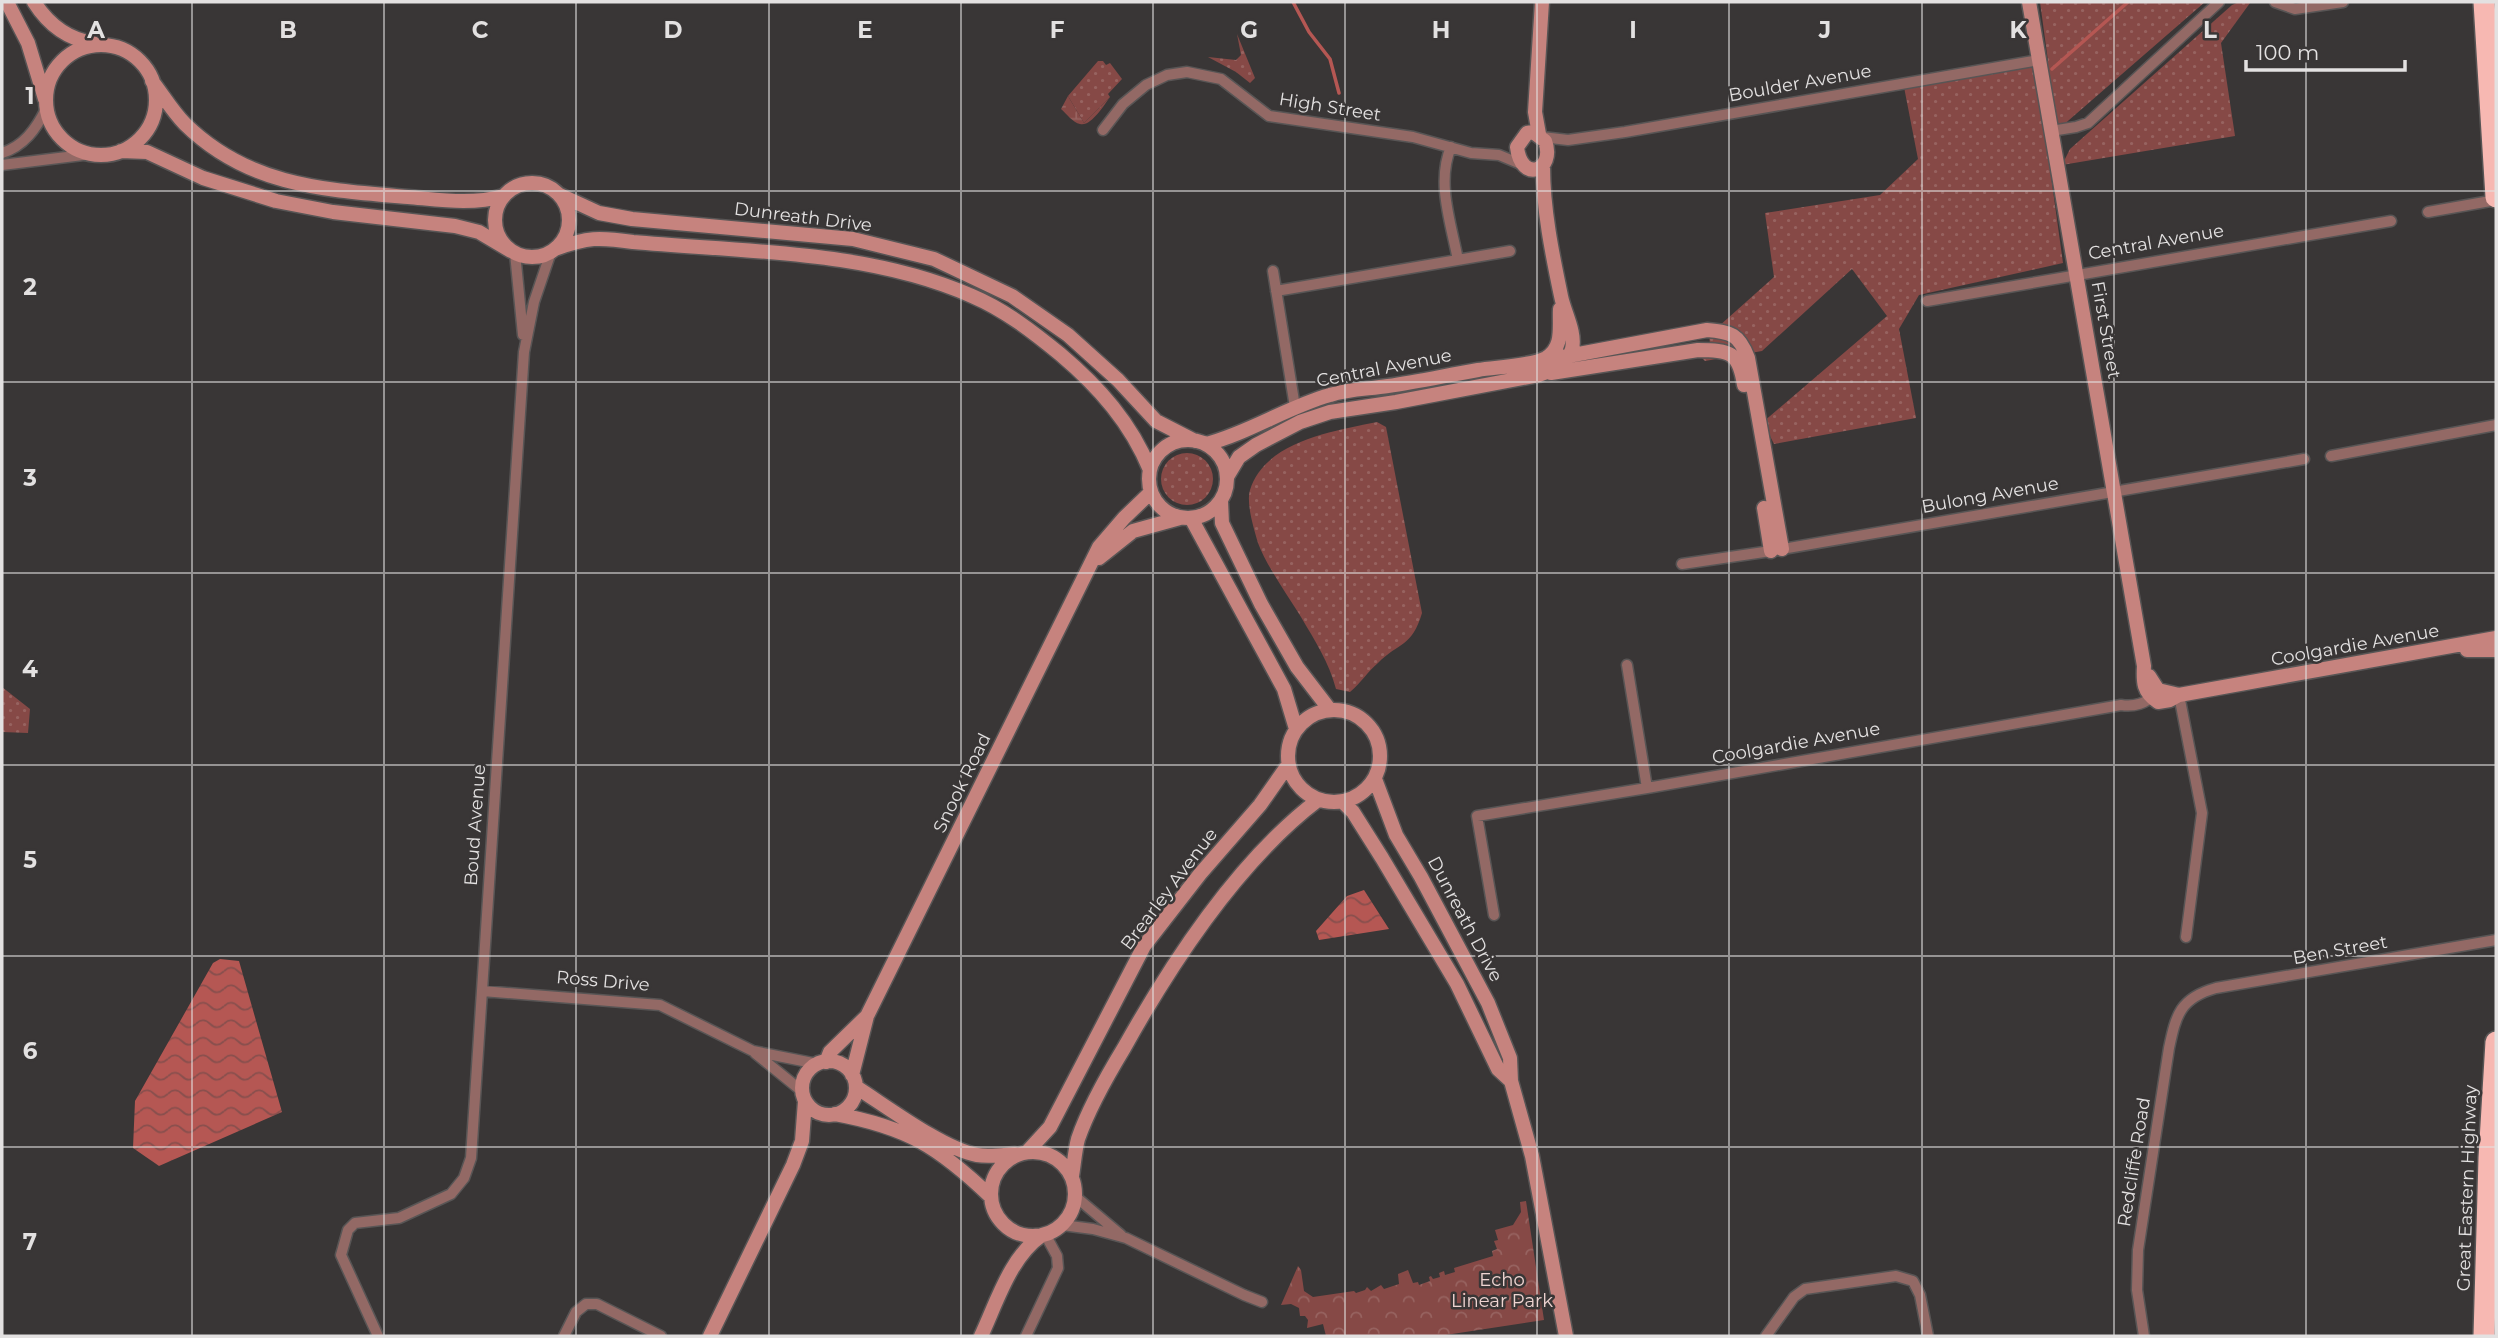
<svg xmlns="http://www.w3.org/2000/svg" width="2498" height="1338" viewBox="0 0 2498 1338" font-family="Montserrat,sans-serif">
<defs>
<pattern id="grass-dots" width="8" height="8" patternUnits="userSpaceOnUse" patternTransform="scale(1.75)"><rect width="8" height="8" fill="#864946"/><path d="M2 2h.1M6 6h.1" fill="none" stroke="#976360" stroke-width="1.8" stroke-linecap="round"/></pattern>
<pattern id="forest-crowns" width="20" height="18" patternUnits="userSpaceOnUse" patternTransform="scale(1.75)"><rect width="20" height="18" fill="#864946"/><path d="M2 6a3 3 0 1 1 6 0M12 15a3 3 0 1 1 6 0" fill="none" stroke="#976360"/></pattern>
<pattern id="wetland-marsh" width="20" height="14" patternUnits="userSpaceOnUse" patternTransform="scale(1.75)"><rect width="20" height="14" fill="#864946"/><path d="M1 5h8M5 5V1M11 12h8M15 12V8" fill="none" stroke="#976360"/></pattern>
<pattern id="water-waves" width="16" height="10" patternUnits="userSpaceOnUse" patternTransform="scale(1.75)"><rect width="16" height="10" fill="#b55753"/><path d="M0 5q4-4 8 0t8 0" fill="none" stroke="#884f4d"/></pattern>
</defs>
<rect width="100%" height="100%" fill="#393636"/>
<path fill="url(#grass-dots)" d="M2040 2H2205L2046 140 2063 263 1919 295 1899 329 1916 418 1774 444 1763 422 1887 316 1852 269 1762 351 1705 361 1696 352 1710 344 1709 335 1774 277 1765 213 1880 195 1918 159 1904 87 2048 61Z
M2239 2 2250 3 2221 43 2235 136 2062 165 2070 149 2232 5Z
M1237 34 1255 78 1250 83 1236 72 1208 57 1236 60 1241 55Z
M1098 61H1103L1106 65 1110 63 1122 79 1108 94 1110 97 1084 123 1068 96Z
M1377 422 1386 427 1422 613C1412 647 1399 642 1378 663 1367 672 1362 682 1350 692L1336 689C1329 662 1315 641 1301 617 1288 596 1266 565 1258 543 1254 529 1246 504 1250 490 1265 441 1334 431 1377 422Z
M1161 479a26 26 0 1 1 52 0a26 26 0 1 1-52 0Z
M2 687 30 709 28 733 2 732Z"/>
<path fill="url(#forest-crowns)" d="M1526 1201 1544 1320 1439 1336H1326L1323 1324 1307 1328 1308 1320 1305 1316H1300L1299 1308 1291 1304 1281 1305 1298 1266 1301 1270 1304 1291 1313 1297 1354 1291 1356 1293 1365 1290 1367 1287 1371 1291 1381 1285 1384 1289 1399 1284 1398 1274 1408 1270 1413 1283 1418 1282 1419 1285 1430 1281 1429 1277 1431 1276 1433 1279 1440 1277 1439 1273 1444 1271 1445 1275 1455 1272 1454 1268 1493 1256 1492 1251 1497 1249 1494 1241 1498 1240 1495 1230 1513 1225 1521 1212 1520 1202Z"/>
<path fill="url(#wetland-marsh)" d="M1068 96 1084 123 1110 97C1104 105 1091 127 1080 124 1073 123 1066 113 1061 109Z"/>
<path fill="url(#water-waves)" d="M1364 890 1389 929 1319 940 1316 931 1347 896Z
M220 959 239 961 282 1112 159 1166 133 1148 135 1101 213 963Z"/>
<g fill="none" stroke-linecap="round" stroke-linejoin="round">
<path stroke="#b55753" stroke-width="3.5" d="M1293 2 1309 32 1330 59 1339 93
M2052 69 2128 2"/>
<defs>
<path id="street" d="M2275 2 2295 9 2343 2
M1103 130 1123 104 1146 85 1167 75 1187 72 1221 79 1269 116 1413 137 1471 153 1499 155 1523 165
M2051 131 2076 127 2088 123 2219 2
M1542 137 1568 140 1625 132 2039 60
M1451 147C1436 182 1451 223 1458 260
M2 153C24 146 36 129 46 109
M2 165 91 154
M2428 212 2496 200
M515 253 523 335
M1273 271 1295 407
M1276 291 1510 251
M1927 301 2391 221
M2331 456 2496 425
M1682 564 1771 551 2304 459
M1627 665 1647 788
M2179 695 2202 813 2186 937
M1494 915 1477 816 1647 788 2121 705C2133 707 2147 704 2155 693
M482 991 660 1005 753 1051 818 1064
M755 1053 803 1092
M1076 1197 1121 1235
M1062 1225 1093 1229 1126 1238 1244 1295 1262 1302
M378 1336 341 1255 348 1230 355 1223 399 1218 451 1194 464 1178 471 1158 524 352 534 302 551 252
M564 1336 576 1312 586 1304H597L661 1336
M1026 1336 1058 1268 1057 1256 1045 1234
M1766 1336 1794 1297 1805 1289 1896 1276 1913 1281 1920 1295 1928 1336
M2144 1336 2137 1290 2138 1250 2169 1048C2176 1015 2180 998 2216 988L2496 940"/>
<path id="secondary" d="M7 2 28 43 45 99
M34 2C48 24 67 39 93 43
M2029 2 2144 666C2143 682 2143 692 2158 702L2170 700 2179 695
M46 100a55 55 0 1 1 110 0a55 55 0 1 1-110 0Z
M152 81C163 95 172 111 185 124 248 186 324 190 408 197 442 200 471 205 504 196
M1533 132 1545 141C1556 171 1521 184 1517 147L1527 133Z
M1539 134 1535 112 1542 2
M121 151 147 152 203 178 276 201 333 212 455 226 479 232 511 251
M495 220a37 37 0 1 1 74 0a37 37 0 1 1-74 0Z
M560 195 599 213 632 219 853 239 934 259 1012 296 1068 335 1118 380 1156 421 1195 441
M555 249C588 237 599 237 633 242 745 252 868 250 972 296 1005 310 1033 332 1060 354 1099 387 1131 423 1150 470
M1536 362 1707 330C1731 332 1739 334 1748 358L1782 549
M1551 373 1698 350C1730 350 1739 352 1744 385
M1149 479a39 39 0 1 1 78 0a39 39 0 1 1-78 0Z
M1206 444C1249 433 1287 407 1330 395 1348 389 1369 389 1388 386 1418 382 1448 375 1478 370 1496 367 1532 366 1546 358 1564 347 1559 327 1560 309
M1227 477 1239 457 1256 445 1300 422 1330 412 1396 402 1539 375C1552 370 1568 364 1572 349 1576 332 1564 312 1561 296 1552 253 1543 209 1543 166
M1221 501 1222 523 1261 604 1297 667 1330 710
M1764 508 1771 551
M1191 518 1284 689 1296 729
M1099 558 1133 531 1180 518
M2467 650H2496
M2149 676 2158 690 2179 695 2496 638
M1288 756a46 46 0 1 1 92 0a46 46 0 1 1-92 0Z
M1375 779 1396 835 1421 877 1488 1003 1510 1058 1511 1081 1532 1156 1566 1336
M1343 802 1353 812 1382 858 1457 984 1498 1069 1511 1081
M802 1088a27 27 0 1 1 54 0a27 27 0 1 1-54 0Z
M826 1062 830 1052 866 1017
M852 1075 867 1016 1099 547 1124 518 1151 492
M856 1087C886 1106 943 1149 977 1155 989 1157 1002 1155 1015 1154
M835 1114C907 1127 939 1147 991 1197
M1028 1151 1050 1127 1144 946 1200 874 1260 805 1288 765
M991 1194a42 42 0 1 1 84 0a42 42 0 1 1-84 0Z
M1072 1176C1074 1164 1075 1150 1078 1139 1089 1107 1107 1076 1124 1048 1172 962 1239 860 1318 800
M710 1336 793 1165 802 1141 805 1101
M981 1336C997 1302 1010 1257 1042 1235"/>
<path id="highway" d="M2484 2 2496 197
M2484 1336 2489 1158 2496 1042"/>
</defs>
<use href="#street" stroke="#585555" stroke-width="13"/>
<use href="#secondary" stroke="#585555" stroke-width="17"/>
<use href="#highway" stroke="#585555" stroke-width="24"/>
<use href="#street" stroke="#936965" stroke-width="10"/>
<use href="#secondary" stroke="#c6837e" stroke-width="14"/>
<use href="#highway" stroke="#f7b8b2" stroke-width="21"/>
</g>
<path fill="none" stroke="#e3e1e1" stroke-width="2" stroke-opacity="0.55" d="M192 2V1336M384 2V1336M576 2V1336M769 2V1336M961 2V1336M1153 2V1336M1345 2V1336M1537 2V1336M1729 2V1336M1922 2V1336M2114 2V1336M2306 2V1336M2 191H2496M2 382H2496M2 573H2496M2 765H2496M2 956H2496M2 1147H2496"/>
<g text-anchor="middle" stroke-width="5" stroke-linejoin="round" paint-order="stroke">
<g font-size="18" fill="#e3e1e1" stroke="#393636">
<text transform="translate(1800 83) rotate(-10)" y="6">Boulder Avenue</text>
<text transform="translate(1330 107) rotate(9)" y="6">High Street</text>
<text transform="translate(803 217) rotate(7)" y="6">Dunreath Drive</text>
<text transform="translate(2156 242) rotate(-10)" y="6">Central Avenue</text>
<text transform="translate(2106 330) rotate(80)" y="6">First Street</text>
<text transform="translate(1384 368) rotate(-11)" y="6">Central Avenue</text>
<text transform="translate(1990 495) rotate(-10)" y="6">Bulong Avenue</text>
<text transform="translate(2355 645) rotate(-10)" y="6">Coolgardie Avenue</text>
<text transform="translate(1796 743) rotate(-10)" y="6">Coolgardie Avenue</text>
<text transform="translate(962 783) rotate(-64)" y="6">Snook Road</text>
<text transform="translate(475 825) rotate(-86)" y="6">Boud Avenue</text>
<text transform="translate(1169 889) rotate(-53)" y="6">Brearley Avenue</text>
<text transform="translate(1465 919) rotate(62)" y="6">Dunreath Drive</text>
<text transform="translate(2340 950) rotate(-10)" y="6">Ben Street</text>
<text transform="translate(603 981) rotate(5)" y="6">Ross Drive</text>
<text transform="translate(2134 1162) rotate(-81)" y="6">Redcliffe Road</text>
<text transform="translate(2467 1188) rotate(-88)" y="6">Great Eastern Highway</text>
</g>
<g font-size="18" fill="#efd4d1" stroke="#393636">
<text x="1502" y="1286">Echo<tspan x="1502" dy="21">Linear Park</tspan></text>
</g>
</g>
<g font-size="23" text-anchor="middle" font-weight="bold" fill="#e3e1e1" stroke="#393636" stroke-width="5" stroke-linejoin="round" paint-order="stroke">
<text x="96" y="38">A</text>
<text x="288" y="38">B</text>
<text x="480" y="38">C</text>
<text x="673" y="38">D</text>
<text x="865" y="38">E</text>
<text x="1057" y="38">F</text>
<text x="1249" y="38">G</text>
<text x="1441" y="38">H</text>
<text x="1633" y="38">I</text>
<text x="1825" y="38">J</text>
<text x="2018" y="38">K</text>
<text x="2210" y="38">L</text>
<text x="30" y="104">1</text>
<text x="30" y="295">2</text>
<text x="30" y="486">3</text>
<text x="30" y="677">4</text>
<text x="30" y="868">5</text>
<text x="30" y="1059">6</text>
<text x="30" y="1250">7</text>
</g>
<rect width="2498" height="1338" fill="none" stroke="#e3e1e1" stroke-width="7"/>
<path d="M2246 60v10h159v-10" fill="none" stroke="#e3e1e1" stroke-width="3.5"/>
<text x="2256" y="60" font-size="21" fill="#e3e1e1" stroke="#393636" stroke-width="5" paint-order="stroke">100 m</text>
</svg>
